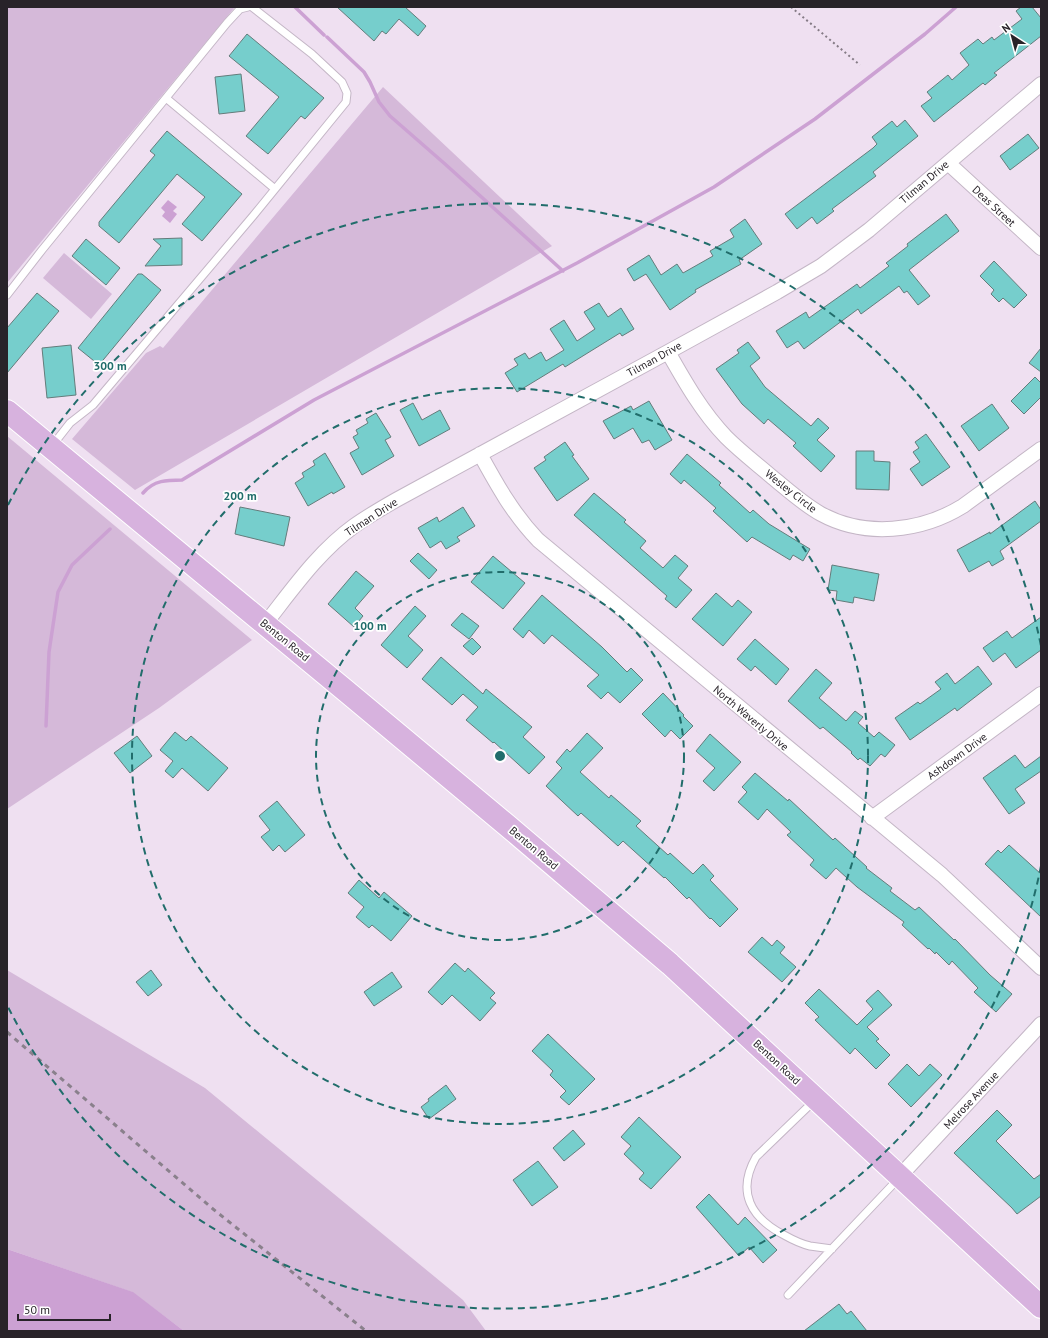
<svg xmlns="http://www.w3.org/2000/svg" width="1048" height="1338" viewBox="0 0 1048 1338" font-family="'PT Sans',sans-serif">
<rect width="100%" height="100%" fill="#efe0f1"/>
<path fill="#d5b9d9" d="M7 7H235L7 283Z
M383 87 552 246 135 490 72 439 146 353 160 346 163 348Z
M64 253 112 294 91 319 43 278Z
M7 436 252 640 159 708 7 809Z
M7 970 205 1088 463 1300 486 1331H184L132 1292 7 1249Z"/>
<path fill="#cca1d3" d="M168 200 177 207 173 211 177 214 170 223 162 216 165 212 161 208Z
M7 1249 133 1292 184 1331H7Z"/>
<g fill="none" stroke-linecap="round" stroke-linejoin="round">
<path stroke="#cca1d3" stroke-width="3.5" d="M295 7 324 35
M327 37 364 72 370 82 379 102 390 116 445 164 563 271
M143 493C154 480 167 480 182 480L314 400 577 263 714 187 815 119 925 34 956 7
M46 726 49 652 58 592 72 565 110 529"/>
</g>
<path fill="#76cecc" stroke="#647c7b" d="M337 7H405L426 26 418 36 399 19 386 34 382 31 374 41Z
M1021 7H1032L1041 18V36L994 73 997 75 985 85 983 83 934 122 921 106 932 98 927 92 948 75 952 80 969 65 960 53 978 39 983 44 992 37 994 40 1022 19 1016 11Z
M247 34 324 98 305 119 301 116 268 154 246 136 279 97 229 56Z
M241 74 245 111 219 114 215 77Z
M905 120 918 136 873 172 876 176 832 209 834 211 817 224 812 217 797 229 785 214 873 148 877 144 872 137 892 121 897 127Z
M167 131 242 194 202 241 182 224 205 197 177 174 119 243 99 226V222L155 155 150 151Z
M1028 134 1039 148 1010 170 1000 156Z
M946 214 959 231 909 270 930 296 918 305 907 291 904 293 899 286 861 314 858 309 804 349 798 341 787 348 776 331 806 312 809 318 857 284 860 288 889 266 886 263 908 246 907 244Z
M745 219 762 244 739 260 741 264 695 290 696 292 670 310 646 274 634 281 627 269 649 255 661 275 677 264 683 273 713 256 710 251 734 237 730 230Z
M182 238V265L145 266 161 246 153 239Z
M86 239 120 268 106 285 72 256Z
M994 261 1027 295 1014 308 1003 298 999 302 991 294 994 290 980 276Z
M138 274H142L161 290 99 365 78 348Z
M37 293 59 311 7 373V328Z
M599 303 608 317 621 308 634 329 622 336 620 333 565 367 563 364 517 392 505 373 518 365 514 359 525 353 529 359 541 352 546 361 564 350 550 329 564 320 577 341 595 329 584 312Z
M748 342 760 358 750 366 765 387 811 426 818 418 829 428 817 440 835 456 821 472 793 446 796 443 768 419 764 424 742 404 716 369 739 353 737 350Z
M71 345 76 395 47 398 42 348Z
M1041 348V372L1029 363Z
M1035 377 1041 383V397L1024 414 1011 401Z
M649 401 672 440 655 450 649 440 642 443 633 428 614 439 603 421 631 406 633 410Z
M413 403 422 420 440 410 450 429 419 446 400 410Z
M992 404 1009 428 979 451 961 426Z
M376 413 391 437 385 440 394 456 362 475 350 453 359 448 353 437 358 434 356 430 368 423 366 419Z
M926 434 950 467 922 486 910 469 920 462 913 452 919 448 915 442Z
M565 442 574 455 572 456 589 479 557 501 534 468 546 460 544 457Z
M856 451H874V461L890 462 889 490 856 489Z
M325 453 345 487 333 494 332 492 308 506 295 483 304 477 302 473 315 465 313 461Z
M687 454 721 483 719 485 750 513 753 510 769 524 810 549 803 561 793 555 790 560 752 537 747 542 713 511 716 508 684 480 681 484 670 474Z
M594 493 626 520 624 522 646 541 640 548 663 568 675 555 688 566 678 578 692 590 676 608 665 599 667 596 574 515Z
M1035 501 1041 510V521L1000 551 1004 559 992 566 989 561 969 572 957 550 990 532V534Z
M240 507 290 517 284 546 235 534Z
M463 507 475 526 457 537 460 541 446 549 441 541 430 548 418 528 437 517 439 522Z
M418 553 437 570 429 579 410 561Z
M493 556 525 583 503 609 471 582Z
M832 565 879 574 874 601 854 597 853 603 836 600 837 591 828 590Z
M356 571 374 586 355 608 363 616 354 627 328 604Z
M716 593 732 607 738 600 752 612 723 646 692 619Z
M542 595 602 647 627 672 631 668 643 680 620 703 608 692 601 699 587 686 599 675 552 635 544 644 529 630 523 638 513 629Z
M415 606 426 616 408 636 423 650 407 668 381 645Z
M462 613 479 626 469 639 451 625Z
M1041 617V650L1016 668 1005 653 993 662 983 648 1007 631 1012 638Z
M472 638 481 647 473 655 463 646Z
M755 639 789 669 776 685 755 666 751 671 737 659Z
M441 657 483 694 486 689 532 727 523 737 545 757 529 774 494 742 493 743 466 720 478 707 463 694 452 705 422 679Z
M978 666 992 684 957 711 955 708 910 740 895 718 918 702 920 704 941 689 935 682 947 673 955 684Z
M816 669 832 683 819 698 846 721 855 711 863 717 858 723 874 737 879 732 895 745 885 757 881 754 870 766 860 758 858 760 851 753 852 752 823 727 820 729 788 701Z
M663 693 684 715 683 716 693 726 680 739 671 730 665 737 642 714Z
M175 732 186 741 191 736 228 768 208 791 182 768 173 778 165 771 173 761 160 750Z
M587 733 603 748 580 772 609 798 611 795 641 821 636 826 668 855 670 853 693 874 703 864 714 876 710 880 738 909 720 927 711 918 710 919 689 897 687 899 665 877 664 878 623 841 618 846 581 813 578 816 546 786 562 768 556 762 567 749 570 752Z
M710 734 741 762 714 791 703 781 715 768 696 751Z
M137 736 152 756 130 773 114 753Z
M1015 755 1025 768 1041 756V771L1015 789 1025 803 1009 814 983 778Z
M755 773 788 801 789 799 833 840 835 838 867 867 866 868 892 888 890 891 915 910 919 907 954 940 955 939 990 975 1012 994 996 1012 974 992 978 988 952 961 949 965 936 952 935 954 929 948 928 949 902 925 904 922 857 887 836 868 826 879 810 865 814 860 787 835 791 832 767 809 758 820 738 802 747 792 742 787Z
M277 801 305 835 285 852 279 845 273 851 261 837 270 830 259 816Z
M1009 845 1041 874V917L985 864 998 850 1001 853Z
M359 880 379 898 384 892 412 916 391 941 372 925 369 928 356 917 364 907 348 893Z
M762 937 772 946 777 940 785 947 780 953 796 967 782 982 748 952Z
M455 963 465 972 468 968 495 993 490 998 496 1003 480 1021 452 995 442 1005 428 992Z
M151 970 162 985 148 996 136 982Z
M392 972 402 987 374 1006 364 992Z
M819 989 857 1025 873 1009 866 1001 878 990 892 1005 867 1027 879 1039 876 1041 890 1055 876 1069 855 1048 850 1054 815 1020 819 1017 805 1003Z
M548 1034 595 1079 569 1105 560 1097 566 1091 550 1075 553 1071 532 1051Z
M907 1064 919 1076 930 1064 942 1075 911 1107 888 1084Z
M446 1085 456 1099 429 1119 421 1107 429 1101 428 1099Z
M997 1110 1012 1125 996 1141 1034 1179 1041 1174V1196L1017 1214 1012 1208 954 1153Z
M639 1117 681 1157 651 1189 639 1179 644 1173 624 1154 631 1146 621 1137Z
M573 1130 585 1144 564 1161 553 1148Z
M538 1161 558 1187 532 1206 513 1180Z
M709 1194 738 1225 745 1217 777 1250 763 1263 749 1247 739 1256 696 1207Z
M839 1304 847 1314 851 1311 867 1331H804Z"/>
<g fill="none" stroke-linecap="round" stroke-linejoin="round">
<defs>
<path id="lane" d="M166 98 275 189
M7 295 42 250 227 23 240 9 248 7
M52 446 70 423 93 405 253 216 346 102 347 93 342 82 312 54 252 7
M815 1100 756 1157C736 1192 751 1218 784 1235 793 1240 801 1244 810 1246 817 1247 825 1248 832 1249
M788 1295 899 1178"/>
<path id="street" d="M948 163 1041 248
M668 352C685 382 702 412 726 437 741 452 757 464 772 477 788 490 803 504 821 514 865 538 921 532 963 506L1041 449
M480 454C497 485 513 514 538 540L942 875 1041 968
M265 624C292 590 318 552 354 526 368 516 382 508 396 500L668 352 777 292 821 266 869 230 1041 84
M872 818 1041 694
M900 1176 1041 1024"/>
<path id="primary" d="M7 411 346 691 509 827 670 964 1041 1307"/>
</defs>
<use href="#lane" stroke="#c4b6c6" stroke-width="9"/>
<use href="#street" stroke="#c4b6c6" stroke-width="16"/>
<use href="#primary" stroke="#fff" stroke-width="24"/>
<path stroke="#857b86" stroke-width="2" stroke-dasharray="2 3" stroke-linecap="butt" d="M791 7 860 65"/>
<use href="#lane" stroke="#fff" stroke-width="7"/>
<use href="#street" stroke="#fff" stroke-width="14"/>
<use href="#primary" stroke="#d7b2de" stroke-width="22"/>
<path stroke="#8a808c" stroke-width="3" stroke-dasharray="5 5" stroke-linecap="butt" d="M7 1032 213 1209 366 1331"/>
</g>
<g fill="none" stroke="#216d6b" stroke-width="2" stroke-dasharray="7 5">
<circle cx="500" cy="756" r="184"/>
<circle cx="500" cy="756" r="368"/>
<path d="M1041 866A552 552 0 0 1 8 1007M8 505A552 552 0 0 1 1041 646"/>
</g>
<g text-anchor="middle" stroke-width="3.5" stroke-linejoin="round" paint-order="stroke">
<g font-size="11" fill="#282329" stroke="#fff">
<text transform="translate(924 182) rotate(-40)" y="4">Tilman Drive</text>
<text transform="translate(994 206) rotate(43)" y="4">Deas Street</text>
<text transform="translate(654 359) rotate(-29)" y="4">Tilman Drive</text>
<text transform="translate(791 491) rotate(38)" y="4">Wesley Circle</text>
<text transform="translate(371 517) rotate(-33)" y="4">Tilman Drive</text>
<text transform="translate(285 640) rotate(39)" y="4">Benton Road</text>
<text transform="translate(751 718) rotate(40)" y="4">North Waverly Drive</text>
<text transform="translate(957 756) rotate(-36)" y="4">Ashdown Drive</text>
<text transform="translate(534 848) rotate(40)" y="4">Benton Road</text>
<text transform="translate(777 1062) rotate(43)" y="4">Benton Road</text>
<text transform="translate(971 1100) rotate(-47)" y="4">Melrose Avenue</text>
</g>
</g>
<circle cx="500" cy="756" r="6" fill="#216d6b" stroke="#fff" stroke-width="2"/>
<g font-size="12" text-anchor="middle" font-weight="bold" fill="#216d6b" stroke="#fff" stroke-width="3.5" stroke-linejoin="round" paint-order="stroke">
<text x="110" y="370">300 m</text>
<text x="240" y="500">200 m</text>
<text x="370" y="630">100 m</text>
</g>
<rect width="1048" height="1338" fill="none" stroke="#282329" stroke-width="16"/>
<g transform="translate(1012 36) rotate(324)" stroke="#ffffff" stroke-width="3" paint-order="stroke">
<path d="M0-3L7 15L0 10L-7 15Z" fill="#282329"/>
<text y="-6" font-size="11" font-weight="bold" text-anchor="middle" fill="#282329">N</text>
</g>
<path d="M18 1314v6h92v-6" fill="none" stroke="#282329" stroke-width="2"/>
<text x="24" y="1314" font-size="12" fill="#282329" stroke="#ffffff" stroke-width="3" paint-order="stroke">50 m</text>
</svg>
